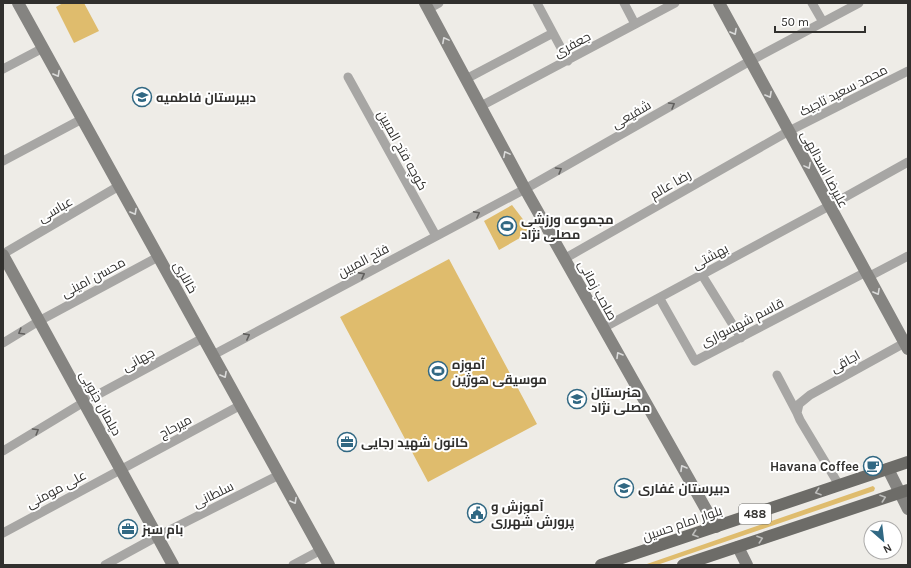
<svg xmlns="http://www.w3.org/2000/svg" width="911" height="568" viewBox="0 0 911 568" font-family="Karla,Cairo,sans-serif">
<rect width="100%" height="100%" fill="#eeece7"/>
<path fill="#dfbc6d" d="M63 3H84L99 31 74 43 56 7Z
M512 205 532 231 499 250 484 221Z
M449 259 537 424 428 482 340 317Z
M873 486 875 488 874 491 657 565H644Z"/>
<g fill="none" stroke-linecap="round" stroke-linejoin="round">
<path stroke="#a7a6a4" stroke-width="9" d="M537 3 568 61
M624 3 635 24
M812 3 823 22
M428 9 439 3
M3 69 43 48
M348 77 436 236
M466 79 553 33
M481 106 675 3
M3 161 82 119
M3 254 119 186
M564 259 789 131 908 71
M702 275 741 338
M868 277 908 256
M660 299 695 361 866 272
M603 328 829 206 908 162
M3 343 39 321 158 257
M213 355 525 189 750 61 859 3
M777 375 797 413
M3 451 84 402 203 338
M839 485 800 420 797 413 799 404 810 395 908 341
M3 533 241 405
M105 565 158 536 279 475
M293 565 321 550"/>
<path stroke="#858481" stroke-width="12" d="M18 3 329 565
M425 3 525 189 716 527
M719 3 908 349
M3 255 173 565
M888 469 908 509
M738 547 747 565"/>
<path stroke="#6d6c68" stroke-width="12" d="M601 565 908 462
M683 565 908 490"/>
</g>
<defs><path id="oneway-chevron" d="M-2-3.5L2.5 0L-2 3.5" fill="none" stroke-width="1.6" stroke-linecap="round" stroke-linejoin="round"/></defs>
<g stroke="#dadad9">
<use href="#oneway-chevron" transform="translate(734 32) rotate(61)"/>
<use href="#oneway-chevron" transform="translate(445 40) rotate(-118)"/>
<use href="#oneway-chevron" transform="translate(57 74) rotate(61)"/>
<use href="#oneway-chevron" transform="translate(769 95) rotate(61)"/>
<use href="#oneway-chevron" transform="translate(506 154) rotate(-118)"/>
<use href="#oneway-chevron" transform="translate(808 166) rotate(62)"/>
<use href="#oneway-chevron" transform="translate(134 212) rotate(61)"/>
<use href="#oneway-chevron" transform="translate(877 292) rotate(61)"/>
<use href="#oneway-chevron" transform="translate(619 355) rotate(-120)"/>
<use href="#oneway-chevron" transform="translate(224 375) rotate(61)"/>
<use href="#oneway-chevron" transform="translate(683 468) rotate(-120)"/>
<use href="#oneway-chevron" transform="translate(294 501) rotate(61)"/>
</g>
<g stroke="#605f5d">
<use href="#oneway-chevron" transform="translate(672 105) rotate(-30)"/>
<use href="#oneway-chevron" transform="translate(559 170) rotate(-30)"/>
<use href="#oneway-chevron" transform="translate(477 214) rotate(-28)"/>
<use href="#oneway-chevron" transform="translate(362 275) rotate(-28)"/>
<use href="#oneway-chevron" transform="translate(21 332) rotate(149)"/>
<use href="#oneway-chevron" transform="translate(247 336) rotate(-28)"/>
<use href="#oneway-chevron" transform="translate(36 431) rotate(-31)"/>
</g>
<g stroke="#bdbdbb">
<use href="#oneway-chevron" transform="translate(818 492) rotate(161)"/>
<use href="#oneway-chevron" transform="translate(883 498) rotate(-19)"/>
<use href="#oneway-chevron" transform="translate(695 534) rotate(161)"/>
<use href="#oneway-chevron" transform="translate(760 539) rotate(-19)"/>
</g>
<defs>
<symbol id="school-ring" viewBox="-11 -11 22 22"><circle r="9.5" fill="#fff" stroke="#316883" stroke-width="1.5"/><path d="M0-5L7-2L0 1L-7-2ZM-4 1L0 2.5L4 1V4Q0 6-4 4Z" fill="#316883"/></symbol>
<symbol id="stadium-ring" viewBox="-11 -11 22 22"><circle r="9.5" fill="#fff" stroke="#316883" stroke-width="1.5"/><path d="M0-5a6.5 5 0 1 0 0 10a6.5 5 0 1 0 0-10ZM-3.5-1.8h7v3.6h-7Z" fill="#316883"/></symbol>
<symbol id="office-ring" viewBox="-11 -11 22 22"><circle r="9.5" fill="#fff" stroke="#316883" stroke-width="1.5"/><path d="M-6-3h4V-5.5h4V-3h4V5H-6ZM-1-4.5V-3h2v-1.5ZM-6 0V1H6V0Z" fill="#316883"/></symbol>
<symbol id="cafe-ring" viewBox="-11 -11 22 22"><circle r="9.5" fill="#fff" stroke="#316883" stroke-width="1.5"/><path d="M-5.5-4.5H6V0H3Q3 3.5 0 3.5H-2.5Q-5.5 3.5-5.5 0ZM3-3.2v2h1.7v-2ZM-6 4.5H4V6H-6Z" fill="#316883"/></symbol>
<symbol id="civic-ring" viewBox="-11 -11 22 22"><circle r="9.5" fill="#fff" stroke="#316883" stroke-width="1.5"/><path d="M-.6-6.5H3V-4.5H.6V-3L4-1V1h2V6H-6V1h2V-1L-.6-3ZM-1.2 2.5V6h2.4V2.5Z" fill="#316883"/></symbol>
</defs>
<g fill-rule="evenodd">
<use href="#school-ring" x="131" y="86" width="22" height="22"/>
<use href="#stadium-ring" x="496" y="215" width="22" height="22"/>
<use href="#stadium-ring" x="427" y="360" width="22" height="22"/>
<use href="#school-ring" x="566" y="388" width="22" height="22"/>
<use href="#office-ring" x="336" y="431" width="22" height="22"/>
<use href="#cafe-ring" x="862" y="455" width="22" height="22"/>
<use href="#school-ring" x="613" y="477" width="22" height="22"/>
<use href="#civic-ring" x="466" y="502" width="22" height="22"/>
<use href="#office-ring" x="117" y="518" width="22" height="22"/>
</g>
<g text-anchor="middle" stroke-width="4" stroke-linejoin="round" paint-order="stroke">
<rect fill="#fff" stroke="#6f6e6d" stroke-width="1" x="739" y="504" width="32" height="20" rx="3"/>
<g font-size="12" font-weight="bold" fill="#31302e">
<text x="755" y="518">488</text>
</g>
<g font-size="13" fill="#31302e" stroke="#fff">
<text transform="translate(572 44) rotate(-28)" y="5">جعفری</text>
<text transform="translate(843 90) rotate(-27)" y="5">محمد سعید تاجیک</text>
<text transform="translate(631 114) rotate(-30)" y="5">شفیعی</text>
<text transform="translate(403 150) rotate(61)" y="5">کوچه فتح المبین</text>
<text transform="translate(825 169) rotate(62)" y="5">علیرضا اسدالهی</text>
<text transform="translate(670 184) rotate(-30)" y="5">رضا عالم</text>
<text transform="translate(55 209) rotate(-30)" y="5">عباسی</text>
<text transform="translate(710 256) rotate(-28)" y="5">بهشتی</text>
<text transform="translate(363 260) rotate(-28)" y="5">فتح المبین</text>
<text transform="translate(93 277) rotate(-28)" y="5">محسن امینی</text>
<text transform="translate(186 277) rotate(61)" y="5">خانلری</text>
<text transform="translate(598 290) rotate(61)" y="5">صاحب زمانی</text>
<text transform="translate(742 322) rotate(-27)" y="5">قاسم شهسواری</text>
<text transform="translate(138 359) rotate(-29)" y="5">جهانی</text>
<text transform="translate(845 361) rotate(-29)" y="5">اجاقی</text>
<text transform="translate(101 403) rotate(61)" y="5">دیلمان جنوبی</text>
<text transform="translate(175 426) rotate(-28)" y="5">میرحاج</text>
<text transform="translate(56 489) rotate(-28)" y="5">علی مومنی</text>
<text transform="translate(213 494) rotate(-26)" y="5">سلطانی</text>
<text transform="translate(682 523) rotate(-19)" y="5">بلوار امام حسین</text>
</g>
<g font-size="13" font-weight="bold" fill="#31302e" stroke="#fff" text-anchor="start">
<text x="156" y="102">دبیرستان فاطمیه</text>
<text x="521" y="224">مجموعه ورزشی<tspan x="521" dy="15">مصلی نژاد</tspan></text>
<text x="452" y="369">آموزه<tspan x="452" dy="15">موسیقی هوژین</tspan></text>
<text x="591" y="397">هنرستان<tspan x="591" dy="15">مصلی نژاد</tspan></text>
<text x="361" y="447">کانون شهید رجایی</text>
<text x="859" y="471" text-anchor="end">Havana Coffee</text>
<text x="638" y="493">دبیرستان غفاری</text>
<text x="491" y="511">آموزش و<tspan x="491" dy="15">پرورش شهرری</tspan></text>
<text x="142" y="534">بام سبز</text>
</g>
</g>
<rect width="911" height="568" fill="none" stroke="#31302e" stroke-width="8"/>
<g transform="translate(883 540) rotate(152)"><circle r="19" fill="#ffffff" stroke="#adacab"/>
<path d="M0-3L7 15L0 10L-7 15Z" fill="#316883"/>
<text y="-6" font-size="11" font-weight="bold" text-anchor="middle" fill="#31302e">N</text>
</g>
<path d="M775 26v6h90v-6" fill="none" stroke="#31302e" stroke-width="2"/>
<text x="781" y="26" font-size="12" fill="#31302e" stroke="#ffffff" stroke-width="3" paint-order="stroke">50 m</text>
</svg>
